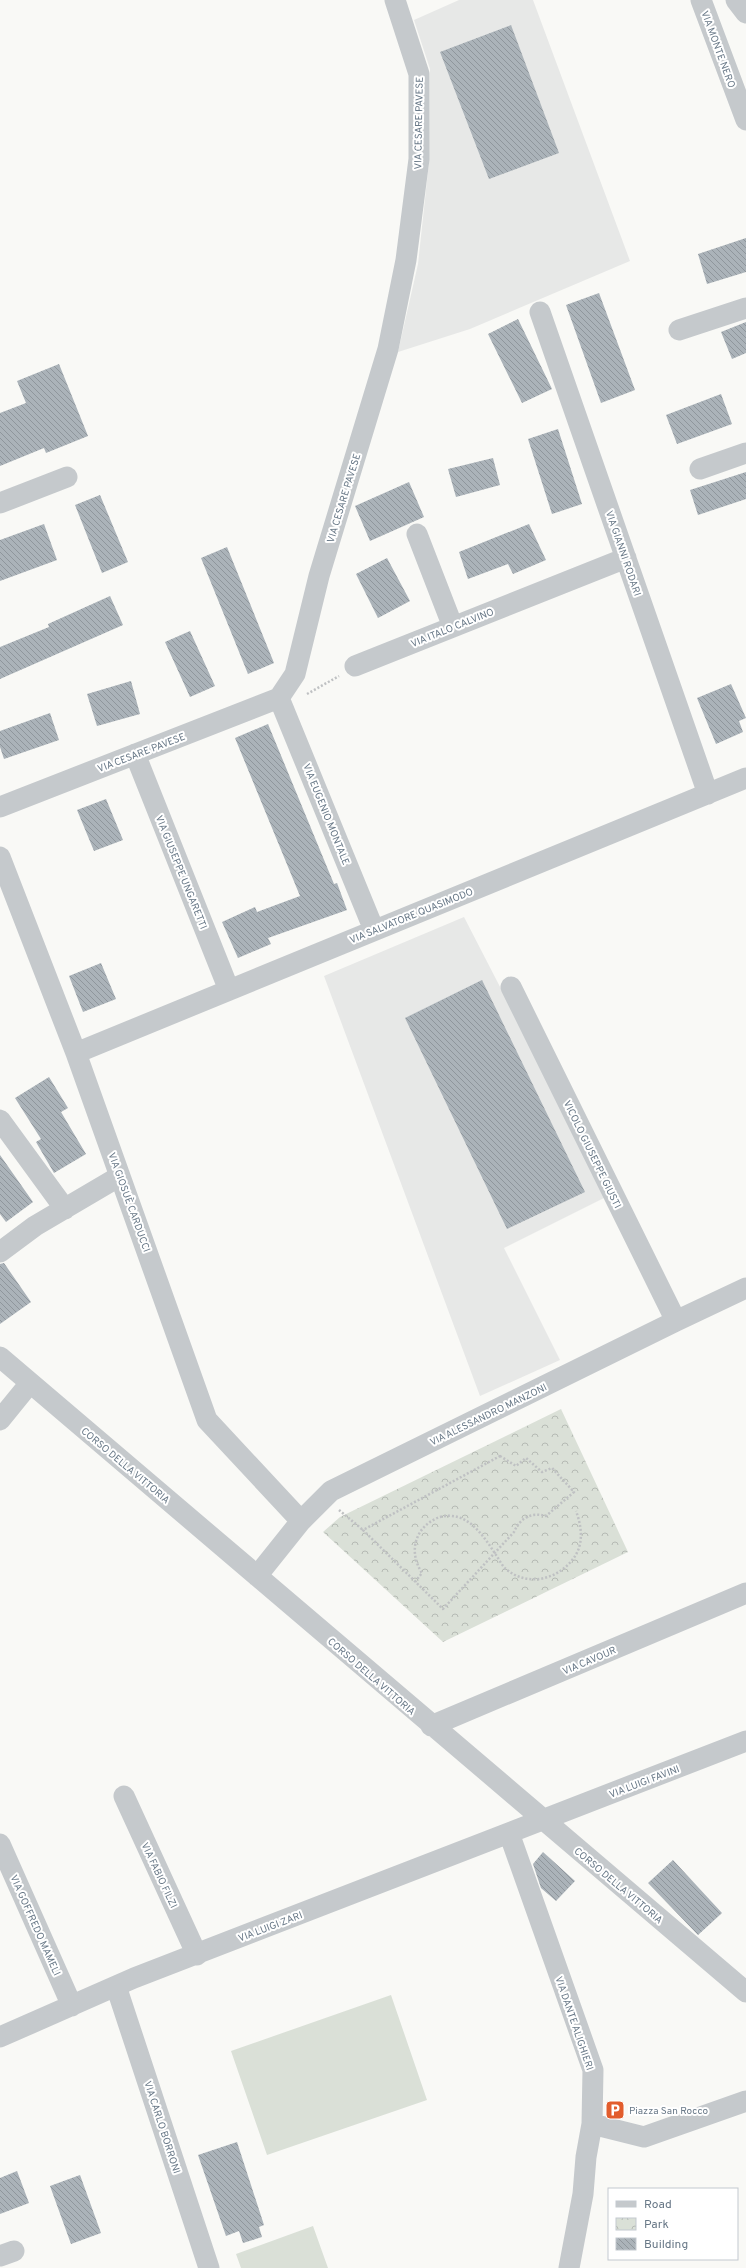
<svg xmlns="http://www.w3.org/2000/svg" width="746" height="2268" viewBox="0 0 746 2268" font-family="Overpass,sans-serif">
<defs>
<pattern id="park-crowns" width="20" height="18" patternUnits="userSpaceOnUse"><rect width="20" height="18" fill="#dae0d7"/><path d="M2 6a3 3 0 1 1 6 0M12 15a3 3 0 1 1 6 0" fill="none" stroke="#b5bab4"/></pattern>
<pattern id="building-back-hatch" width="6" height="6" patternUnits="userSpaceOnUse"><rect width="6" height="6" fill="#abb3b9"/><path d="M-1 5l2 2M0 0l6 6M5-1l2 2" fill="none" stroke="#8f969c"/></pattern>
</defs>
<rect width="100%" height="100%" fill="#f9f9f6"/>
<path fill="#e7e8e7" d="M459 0H533L630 261 470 329 398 352 418 264 429 162 430 69 414 20Z
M464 917 608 1196 504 1248 560 1360 480 1396 324 976Z"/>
<path fill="#dae0d7" d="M391 1995 427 2100 267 2155 231 2051Z
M313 2226 328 2268H241L236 2254Z"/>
<path fill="url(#park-crowns)" d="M561 1409 628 1552 443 1642 323 1532 340 1517Z"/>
<path fill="url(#building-back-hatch)" d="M511 25 559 153 489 179 440 52Z
M746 238V272L707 284 698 254Z
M599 293 635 390 601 403 566 305Z
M518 319 552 389 522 403 488 334Z
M746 322V353L732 359 721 332Z
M59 364 88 436 46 453 44 448 0 466V413L26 403 17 381Z
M721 394 732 424 677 444 666 415Z
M558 429 582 504 552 514 528 439Z
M493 458 500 485 456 497 448 469Z
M746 472V499L698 515 690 490Z
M409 482 424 517 370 541 355 506Z
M100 495 128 562 102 573 75 505Z
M44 524 57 560 0 581V540Z
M529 524 546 560 513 574 508 564 468 579 459 552Z
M227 547 274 663 248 674 201 558Z
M387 558 410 601 378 618 356 574Z
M110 596 123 625 0 679V647L49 627 48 624Z
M190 631 215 686 190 697 165 642Z
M131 681 140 714 97 726 87 694Z
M731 684 746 718 739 721 743 732 716 744 697 698Z
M50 713 59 740 4 759 0 747V731Z
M268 724 334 884 337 883 347 910 268 938 271 944 238 958 222 922 255 907 257 912 300 896 235 738Z
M106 799 123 840 94 851 77 810Z
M101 963 116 999 83 1012 69 976Z
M482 980 585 1192 507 1229 405 1018Z
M49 1077 68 1108 61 1112 86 1154 54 1173 36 1142 41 1139 15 1098Z
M0 1155 33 1202 6 1222 0 1214Z
M4 1263 31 1302 0 1324V1264Z
M543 1852 575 1881 556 1901 541 1888 533 1864Z
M673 1860 722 1913 698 1935 648 1883Z
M237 2142 264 2225 259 2227 262 2237 243 2243 239 2231 226 2236 198 2155Z
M17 2171 29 2203 0 2214V2178Z
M80 2175 101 2233 71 2244 50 2186Z"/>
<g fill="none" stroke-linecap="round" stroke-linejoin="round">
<path stroke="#bfc1c3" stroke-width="2.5" stroke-dasharray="2 2" stroke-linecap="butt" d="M307 694 339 676
M500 1456 516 1466 526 1458 542 1472 552 1468 574 1492 546 1516C531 1512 520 1518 514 1532L443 1609 363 1530Z
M339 1510 363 1530
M415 1582 422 1573C415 1562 412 1549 418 1536 422 1527 431 1520 440 1517 467 1510 483 1535 496 1555 499 1559 502 1566 506 1569 527 1587 557 1580 573 1559 584 1545 582 1527 576 1511"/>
<path stroke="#c5c9cc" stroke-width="21" d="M701 0 746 120
M736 0 746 13
M540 312 708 794
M679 330 746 308
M700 469 746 453
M0 503 67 477
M417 534 453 627
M355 666 626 558
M279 698 374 930
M135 754 229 990
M0 807 279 698 295 674 319 576 388 349 406 260 419 159V74L395 0
M0 857 76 1053 207 1420 301 1521
M511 987 676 1321
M76 1053 746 778
M0 1120 65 1209
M0 1252 35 1226 120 1176
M0 1357 746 1992
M0 1420 30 1383
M257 1576 301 1521 331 1491 676 1321 746 1288
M431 1726 746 1593
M124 1796 197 1955
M509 1833 593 2070 592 2124 586 2157 583 2194 569 2268
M0 1844 72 2006
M116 1986 209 2268
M0 2037 134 1978 746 1741
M592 2124 644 2137 746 2101
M0 2256 14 2251"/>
</g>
<defs>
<symbol id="parking-square" viewBox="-11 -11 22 22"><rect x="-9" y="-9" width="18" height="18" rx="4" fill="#e25d2d" stroke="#fff"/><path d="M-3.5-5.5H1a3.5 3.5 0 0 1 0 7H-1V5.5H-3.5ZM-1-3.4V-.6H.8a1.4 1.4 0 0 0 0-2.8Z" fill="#fff"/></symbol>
</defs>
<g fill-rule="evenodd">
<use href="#parking-square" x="604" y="2099" width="22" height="22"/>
</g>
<g text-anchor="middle" stroke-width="4" stroke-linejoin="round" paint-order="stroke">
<g font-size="10" fill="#687887" stroke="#fff">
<text transform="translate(719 49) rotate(70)" y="4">VIA MONTE NERO</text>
<text transform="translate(418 123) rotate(-89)" y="4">VIA CESARE PAVESE</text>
<text transform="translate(343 498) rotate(-73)" y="4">VIA CESARE PAVESE</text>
<text transform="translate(624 553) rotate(71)" y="4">VIA GIANNI RODARI</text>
<text transform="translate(452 627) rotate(-22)" y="4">VIA ITALO CALVINO</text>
<text transform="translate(141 752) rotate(-21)" y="4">VIA CESARE PAVESE</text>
<text transform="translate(327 814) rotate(68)" y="4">VIA EUGENIO MONTALE</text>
<text transform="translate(182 872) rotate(68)" y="4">VIA GIUSEPPE UNGARETTI</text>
<text transform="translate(411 915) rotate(-22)" y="4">VIA SALVATORE QUASIMODO</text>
<text transform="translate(593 1154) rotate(64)" y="4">VICOLO GIUSEPPE GIUSTI</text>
<text transform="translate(130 1202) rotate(70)" y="4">VIA GIOSUÈ CARDUCCI</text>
<text transform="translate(488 1414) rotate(-26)" y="4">VIA ALESSANDRO MANZONI</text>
<text transform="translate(126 1465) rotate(40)" y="4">CORSO DELLA VITTORIA</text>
<text transform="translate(589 1660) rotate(-23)" y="4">VIA CAVOUR</text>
<text transform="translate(372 1676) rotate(41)" y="4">CORSO DELLA VITTORIA</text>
<text transform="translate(644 1781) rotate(-21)" y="4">VIA LUIGI FAVINI</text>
<text transform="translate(160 1875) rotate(65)" y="4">VIA FABIO FILZI</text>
<text transform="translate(619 1885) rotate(40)" y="4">CORSO DELLA VITTORIA</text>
<text transform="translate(36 1925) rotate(66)" y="4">VIA GOFFREDO MAMELI</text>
<text transform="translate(270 1926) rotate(-21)" y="4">VIA LUIGI ZARI</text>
<text transform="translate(575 2023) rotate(71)" y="4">VIA DANTE ALIGHIERI</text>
<text transform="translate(163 2127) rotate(72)" y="4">VIA CARLO BORRONI</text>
</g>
<g font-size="10" fill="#687887" stroke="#fff" text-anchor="start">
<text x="629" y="2114">Piazza San Rocco</text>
</g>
</g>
<rect x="608" y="2188" width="130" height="72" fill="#ffffff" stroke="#c3c9cf"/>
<rect x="616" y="2201" width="20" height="6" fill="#c5c9cc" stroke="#c3c9cf"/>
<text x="644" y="2208" font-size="12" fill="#687887">Road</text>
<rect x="616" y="2218" width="20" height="12" fill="url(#park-crowns)" stroke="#c3c9cf"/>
<text x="644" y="2228" font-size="12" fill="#687887">Park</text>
<rect x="616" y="2238" width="20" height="12" fill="url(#building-back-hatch)" stroke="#c3c9cf"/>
<text x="644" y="2248" font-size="12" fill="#687887">Building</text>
</svg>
